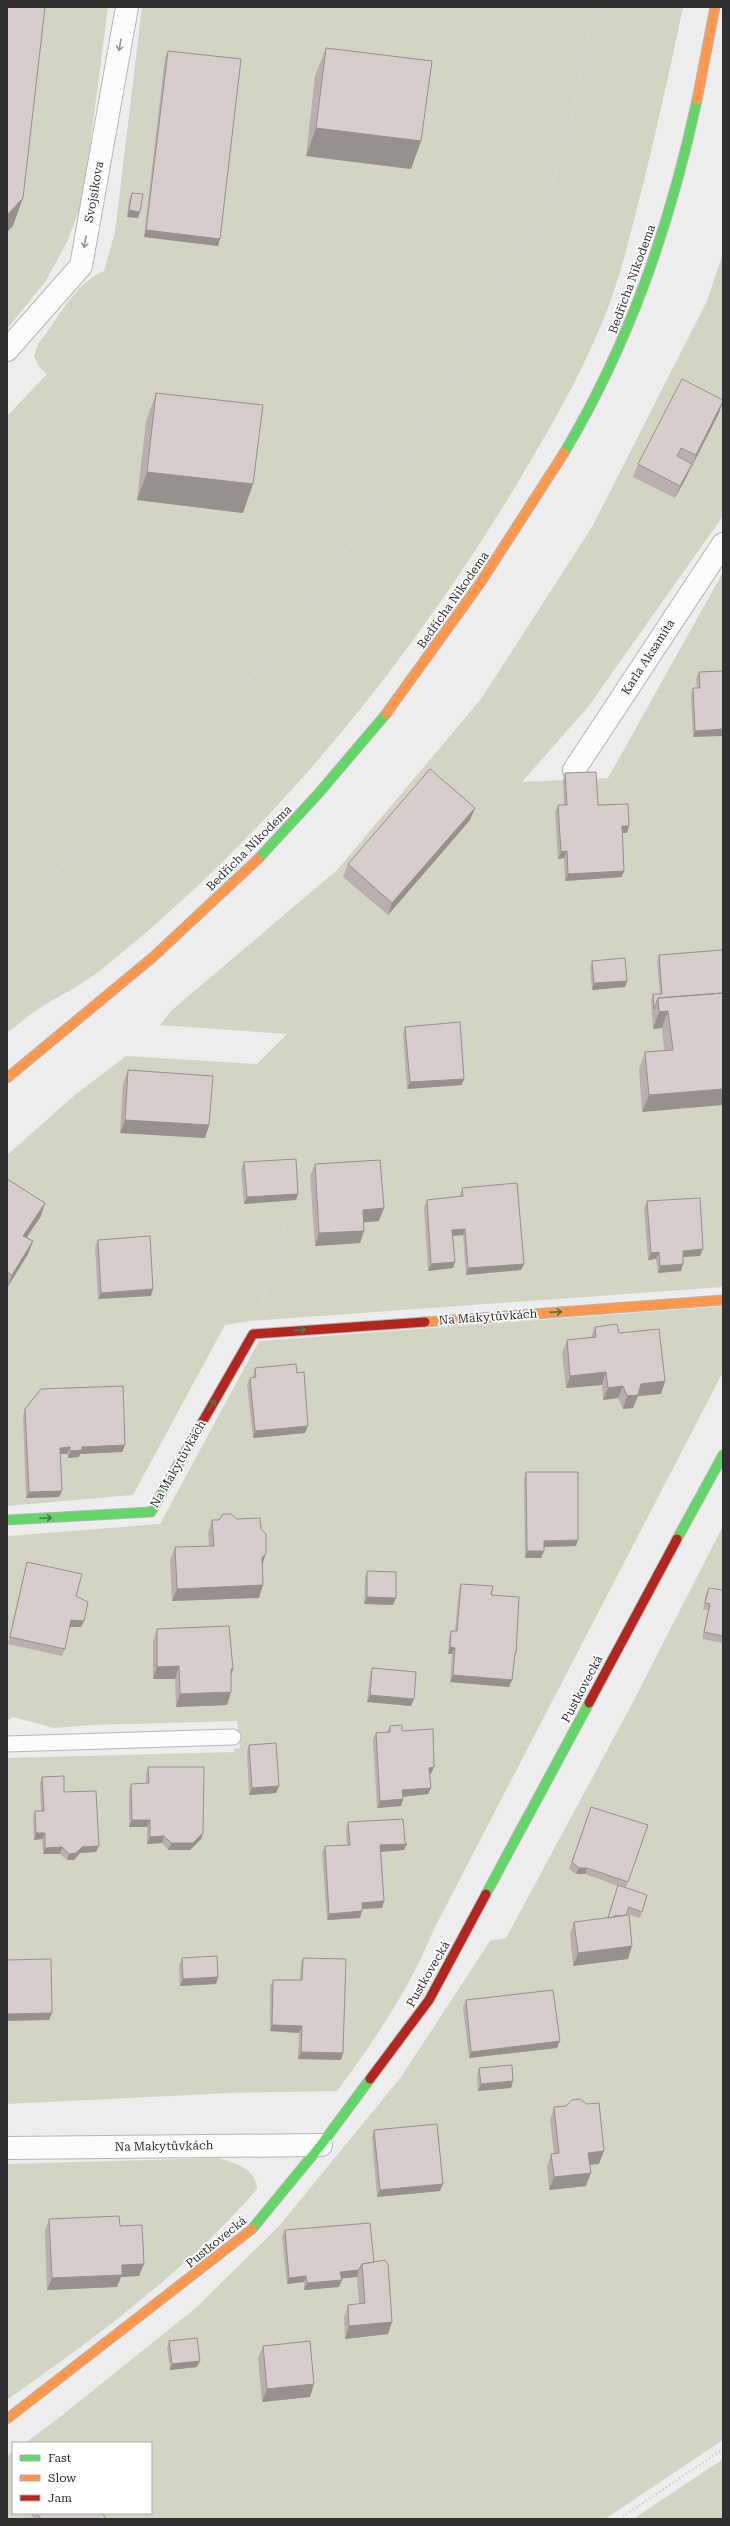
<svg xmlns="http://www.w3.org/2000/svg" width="730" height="2526" viewBox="0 0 730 2526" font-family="'Roboto Serif',serif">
<rect width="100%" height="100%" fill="#ededee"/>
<path fill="#d3d5c4" d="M7 7H108L83 200 67 242 45 282 7 329Z
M142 7H683C671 65 658 123 644 181 634 218 626 255 614 291 591 359 553 423 517 484 407 666 269 836 102 969 83 984 63 994 43 1006 30 1014 19 1024 7 1033V416L47 374 39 367 34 356 38 344C58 320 74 283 104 271L115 232Z
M723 253V516L588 707 522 782 608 778 723 572V1287L250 1321 225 1325 133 1495 7 1506V1155L76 1094 126 1056 257 1064 287 1034 160 1025 172 1010 337 870 481 699 592 527 707 301Z
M723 1306V1372L434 1929C410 1988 375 2040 337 2091L231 2093 7 2104V1758L234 1752V1749L240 1748 237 1721 92 1725 54 1728 13 1717 7 1721V1536L160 1524 259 1341Z
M723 1526V2440L605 2519H7V2456L13 2451V2513H151V2443H25L60 2417 198 2306 279 2226 401 2077 490 1941 506 1938 633 1702Z
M219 2158C236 2164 256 2168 257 2189 185 2272 96 2337 7 2400V2164Z
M723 2459V2519H633Z"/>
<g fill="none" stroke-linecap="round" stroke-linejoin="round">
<defs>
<path id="lane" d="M7 1744 233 1737"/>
<path id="street" d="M7 350 81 266 127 7
M574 770 723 544
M7 2148 321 2145"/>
<path id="fast" d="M564 453C630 342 670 225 697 100
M258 859 318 794 386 714
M7 1520 151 1512 203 1421
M677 1539 723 1455
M486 1894 589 1703
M252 2229 321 2145 370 2079"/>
<path id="slow" d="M697 100 715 7
M386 714 481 582 564 453
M7 1078 152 958 258 859
M425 1322 723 1300
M7 2419 252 2229"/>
<path id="jam" d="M203 1421 253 1334 425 1322
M589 1703 677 1539
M370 2079 429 2000 486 1894"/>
</defs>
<use href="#lane" stroke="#b5b5b6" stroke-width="17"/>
<use href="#street" stroke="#b5b5b6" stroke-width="24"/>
<use href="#fast" stroke="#b5b5b6" stroke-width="11"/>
<use href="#slow" stroke="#b5b5b6" stroke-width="11"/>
<use href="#jam" stroke="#b5b5b6" stroke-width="11"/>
<path stroke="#d6d6d6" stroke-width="2.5" stroke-dasharray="2 2" stroke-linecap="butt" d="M7 912 146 795 240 692 325 582 417 442 547 203 571 120 594 7
M262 1302 287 1219
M619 2519 723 2449"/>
<use href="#lane" stroke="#fcfcfc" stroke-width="15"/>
<use href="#street" stroke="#fcfcfc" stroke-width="22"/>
<use href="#fast" stroke="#63d668" stroke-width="9"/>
<use href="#slow" stroke="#ff974d" stroke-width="9"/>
<use href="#jam" stroke="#b3261e" stroke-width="9"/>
</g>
<path fill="#b8b0af" d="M326 48 421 141 411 169 306 156 315 76Z
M168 51 218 246 144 237 165 57Z
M132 193 138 218 127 217 129 200Z
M156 393 243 513 137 500 146 421Z
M719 413 691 468V467L687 476 675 498 633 477 638 464Z
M723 671 693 737 691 695 693 688H697L696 679 699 672Z
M565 773 627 833H622V877L565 881 564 858 558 859 555 812 558 805H564L563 780Z
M470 820 388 915 343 877 348 864Z
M659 955 723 958 642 1112 639 1069 645 1052 664 1050 662 1028 653 1029 651 1001 653 994H660L657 962Z
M592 961 627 981 625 987 592 990 590 967Z
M405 1027 462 1085 407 1089 403 1033Z
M128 1070 209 1125 205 1138 120 1133 123 1083Z
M244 1162 298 1194 296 1200 244 1204 241 1169Z
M315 1164 379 1221 364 1222 360 1243 315 1246 310 1176Z
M7 1179 41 1216 26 1238 33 1241 28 1254 7 1288Z
M462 1188 524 1264 521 1270 466 1275 463 1235 453 1236 455 1262 453 1268 428 1271 424 1207 427 1200 460 1196V1195Z
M647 1201 700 1256 683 1257V1264L681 1271 658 1273 656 1259 648 1260 644 1208Z
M98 1240 151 1296 98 1299 95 1246Z
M595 1327 619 1333 665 1381 661 1394 638 1396 633 1408 623 1409 618 1398 603 1400 602 1385 566 1388 562 1353 567 1340 591 1337Z
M255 1368 305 1433 253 1438 247 1384 250 1378 253 1377V1375Z
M25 1409 125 1445 122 1452 80 1454 79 1457 68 1458 67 1454H60L62 1491 59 1497 26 1498 23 1416Z
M526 1472 576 1546 544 1547 541 1558H525L524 1479Z
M237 1519 261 1529 262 1565 259 1598 172 1601 170 1560 175 1547 209 1546 208 1533 212 1520Z
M27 1562 76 1596 81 1627H69L65 1649 62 1656 8 1644 25 1569Z
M367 1571 393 1605 364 1604 365 1578Z
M461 1584 491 1595 516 1653 514 1660 512 1680 509 1687 450 1682 452 1654H448L449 1638 451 1631H455L459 1590Z
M723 1585V1643L702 1639 708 1610H703L706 1594 709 1588 722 1590Z
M157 1629 233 1669 231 1675V1692L227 1705 176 1707 175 1679H153V1641Z
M372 1668 411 1706 367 1702 370 1675Z
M390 1726 402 1731 431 1774H429L431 1788 428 1794 403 1797 401 1806 377 1808 373 1739 376 1733 387 1732Z
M249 1745 279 1786 276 1793 249 1795 247 1751Z
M148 1767 203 1833 201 1839 190 1850H168L162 1843 147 1844V1827H129V1790L131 1784 146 1783V1774Z
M42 1777 64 1792 96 1852 80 1853 74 1860H67L60 1854H43L42 1839 34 1840 33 1818 35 1811H41L40 1783Z
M591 1807 648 1825 626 1887 642 1912 640 1918 627 1914 626 1915 628 1959 573 1966 570 1934 574 1922 607 1918 618 1886 585 1874H576L569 1869Z
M348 1822 404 1850 381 1852 384 1901 382 1908 362 1909 360 1918 327 1920 322 1852 325 1846 347 1845 346 1829Z
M182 1958 218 1977 216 1984 180 1986 179 1965Z
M303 1958 343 2053 341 2060 298 2059 299 2033 270 2031V1986L273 1980H300L301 1964Z
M466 2000 557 2048 469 2058 463 2007Z
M479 2068 513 2081 511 2088 478 2091 477 2075Z
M554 2107 599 2164 589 2165 586 2186 549 2190 547 2167 551 2154H554L550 2120Z
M374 2130 440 2191 377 2197 372 2137Z
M49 2219 120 2226 139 2276 121 2277 117 2287 47 2290 45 2231Z
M285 2230 374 2262 388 2334 345 2339 344 2317 348 2305 359 2304 357 2277 341 2278 342 2280 339 2287 304 2290V2282L287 2284 282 2237Z
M169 2341 197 2367 170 2370 167 2348Z
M263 2346 310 2397 262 2402 258 2358Z
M30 2513H102L106 2519H34Z"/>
<path fill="#96908f" d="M316 128 421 141 411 169 306 156Z
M23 198 13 226 7 232V215Z
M129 210 140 212 138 218 127 217Z
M146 230 220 239 218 246 144 237Z
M723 401 719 413 691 468 696 455Z
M692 464 687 476 675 498 680 486Z
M147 472 253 484 243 513 137 500Z
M723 729V736L693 737 695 731Z
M475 808 470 820 388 915 392 903Z
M622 826H629L627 833H620Z
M567 851 564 858 558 859 561 852Z
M624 871 622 877 565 881 568 874Z
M627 981 625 987 592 990 594 983Z
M668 1011 662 1028 653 1029 659 1012Z
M464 1079 462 1085 407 1089 410 1082Z
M723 1089V1105L642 1112 649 1095Z
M125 1120 209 1125 205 1138 120 1133Z
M298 1194 296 1200 244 1204 247 1197Z
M45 1203 41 1216 19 1249 23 1236Z
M384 1208 379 1221 358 1223 363 1210Z
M465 1229 463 1235 450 1236 452 1230Z
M364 1231 360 1243 315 1246 319 1233Z
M33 1241 28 1254 7 1288 12 1275Z
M703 1249 700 1256 681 1257 683 1251Z
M659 1252 656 1259 648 1260 651 1253Z
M455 1262 453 1268 428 1271 431 1264Z
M524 1264 521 1270 466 1275 468 1268Z
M683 1264 681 1271 658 1273 660 1266Z
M153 1289 151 1296 98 1299 101 1293Z
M606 1372 602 1385 566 1388 570 1376Z
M665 1381 661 1394 638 1396 633 1408 623 1409 627 1396 641 1384Z
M623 1386 618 1398 603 1400 608 1388Z
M308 1426 305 1433 253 1438 255 1431Z
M125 1445 122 1452 80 1454 79 1457 68 1458 70 1451 82 1447Z
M70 1447 67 1454H57L60 1448Z
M62 1491 59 1497 26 1498 29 1492Z
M578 1540 576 1546 542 1547 544 1541Z
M527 1551H544L541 1558H525Z
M266 1553 262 1566V1558Z
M263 1585 259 1598 172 1601 177 1589Z
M367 1597 396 1598 393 1605 364 1604Z
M71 1620 84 1621 81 1627H68Z
M450 1647 455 1648 452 1654H448Z
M179 1666 175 1679H153L157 1667Z
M231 1669H233L229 1681Z
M453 1675 512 1680 509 1687 450 1682Z
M231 1692 227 1705 176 1707 180 1694Z
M370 1695 414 1699 411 1706 367 1702Z
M434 1767 431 1774H426L429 1768Z
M279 1786 276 1793 249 1795 252 1788Z
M431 1788 428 1794 400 1797 402 1790Z
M403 1799 401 1806 377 1808 380 1801Z
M132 1820H150L147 1827H129Z
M36 1833H45L42 1839 34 1840Z
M203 1833 201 1839 190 1850H168L171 1843Z
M164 1836 162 1843 147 1844 150 1837Z
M407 1844 404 1850 378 1852 380 1845Z
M99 1846 96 1852 80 1853 74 1860H67L69 1854 82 1847Z
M62 1847 60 1854H43L45 1848Z
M579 1868H587L585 1874H576Z
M384 1901 382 1908 359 1909 362 1903Z
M362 1911 360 1918 327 1920 329 1914Z
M632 1946 628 1959 573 1966 578 1953Z
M218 1977 216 1984 180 1986 183 1979Z
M52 2013 49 2020 7 2021V2014Z
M272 2025 302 2026 299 2033 270 2031Z
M560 2041 557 2048 469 2058 471 2052Z
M301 2052 343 2053 341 2060 298 2059Z
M513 2081 511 2088 478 2091 481 2084Z
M604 2151 599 2164 583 2165 588 2153Z
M591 2173 586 2186 549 2190 554 2177Z
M443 2184 440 2191 377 2197 380 2190Z
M144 2264 139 2276 121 2277 117 2287 47 2290 52 2278 122 2265Z
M359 2270 357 2277 338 2279 340 2272Z
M306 2276 304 2282 287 2284 289 2278Z
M342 2280 339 2287 304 2290 307 2283Z
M392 2322 388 2334 345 2339 349 2326Z
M200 2361 197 2367 170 2370 172 2364Z
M314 2384 310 2397 262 2402 267 2389Z"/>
<path fill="#d6cdcc" stroke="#96908f" d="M7 7H45L23 198 7 215Z
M326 48 432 61 421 141 316 128Z
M168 51 241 59 220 239 146 230Z
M132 193 143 194 140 212 129 210Z
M682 379 723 400V401L696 455 681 448 677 456 692 464 680 486 638 464Z
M156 393 263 405 253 484 147 472Z
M723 671V729L695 731 693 688H700L699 672Z
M430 769 475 808 392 903 348 864Z
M596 772 598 805 628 804 629 826H622L624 871 568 874 567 851 561 852 558 805H567L565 773Z
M722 950 723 958V993L658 998 654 1009 653 994H662L659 955Z
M625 958 627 981 594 983 592 961Z
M723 993V1089L649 1095 645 1052 673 1050 668 1011 659 1012 658 998Z
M460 1022 464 1079 410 1082 405 1027Z
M128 1070 213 1076 209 1125 125 1120Z
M296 1159 298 1194 247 1197 244 1162Z
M380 1160 384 1208 363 1210 364 1231 319 1233 315 1164Z
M7 1179 45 1203 23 1236 33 1241 12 1275 7 1272Z
M517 1183 524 1264 468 1268 465 1229 452 1230 455 1262 431 1264 427 1200 463 1196 462 1188Z
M700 1198 703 1249 683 1251V1264L660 1266 659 1252 651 1253 647 1201Z
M150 1236 153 1289 101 1293 98 1240Z
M617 1324 619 1333 659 1329 665 1381 641 1384 638 1395 627 1396 623 1386 608 1388 606 1372 570 1376 567 1340 596 1337 595 1327Z
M296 1364 297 1373 304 1372 308 1426 255 1431 250 1378 256 1377 255 1368Z
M123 1386 125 1445 82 1447V1450L70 1451V1447L60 1448 62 1491 29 1492 25 1409 41 1389Z
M526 1472H578V1540L544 1541V1551H527Z
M223 1514H231L237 1519 260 1518 261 1529 266 1534V1553L262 1558 263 1585 177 1589 175 1547 214 1546 212 1520H219Z
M27 1562 82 1574 76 1596 88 1602 84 1621 71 1620 65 1649 10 1637Z
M367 1571 396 1572V1598L367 1597Z
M461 1584 493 1586 491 1595 519 1597 516 1653H515L512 1680 453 1675 455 1648 450 1647 451 1631H457Z
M709 1588 723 1590V1636L704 1632 710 1604 705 1603Z
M229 1626 233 1669H231V1692L180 1694 179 1666 157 1667V1629Z
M372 1668 416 1672 414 1699 370 1695Z
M402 1725V1731L433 1729 434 1767 429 1768 431 1788 402 1790 403 1799 380 1801 376 1733 390 1732V1726Z
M276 1743 279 1786 252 1788 249 1745Z
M148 1767H204L203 1833 193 1843H171L164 1836 150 1837V1820H132L131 1784 149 1783Z
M64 1776V1792L96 1791 99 1846 82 1847 76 1853 69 1854 62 1847 45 1848V1833H36L35 1811H44L42 1777Z
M591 1807 648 1825 628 1882 587 1868H579L572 1862Z
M403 1819 405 1842 407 1844 380 1845 384 1901 362 1903V1911L329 1914 325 1846 350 1845 348 1822Z
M618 1885 647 1895 642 1912 629 1907 626 1915 618 1916 615 1915V1917L608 1918Z
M629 1915 632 1946 578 1953 574 1922Z
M217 1956 218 1977 183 1979 182 1958Z
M303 1958 346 1959 343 2053 301 2052 302 2026 272 2025 273 1980H302Z
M51 1959 52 2013 7 2014V1960Z
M553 1990 560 2041 471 2052 466 2000Z
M512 2065 513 2081 481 2084 479 2068Z
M580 2099 587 2104 599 2103 604 2151 588 2153 591 2173 554 2177 551 2154 559 2153 554 2107 566 2106 572 2100Z
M437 2124 443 2184 380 2190 374 2130Z
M119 2216 120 2226 142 2225 144 2264 122 2265V2275L52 2278 49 2219Z
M370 2223 374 2262 362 2264 359 2270 340 2272 342 2280 307 2283 306 2276 289 2278 285 2230Z
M385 2260 388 2264 392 2322 349 2326 348 2305 365 2303 362 2264Z
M197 2338 200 2361 172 2364 169 2341Z
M310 2341 314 2384 267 2389 263 2346Z
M37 2513H102L106 2519H41Z"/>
<defs><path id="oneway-shaft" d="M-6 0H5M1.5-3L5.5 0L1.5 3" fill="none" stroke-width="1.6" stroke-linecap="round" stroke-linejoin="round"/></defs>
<g stroke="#969696">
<use href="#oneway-shaft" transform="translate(120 45) rotate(100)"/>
<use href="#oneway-shaft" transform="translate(85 242) rotate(100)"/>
</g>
<g stroke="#467b49">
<use href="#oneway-shaft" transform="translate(556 1312) rotate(-4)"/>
<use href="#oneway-shaft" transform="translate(300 1330) rotate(-4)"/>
<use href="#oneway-shaft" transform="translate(212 1405) rotate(-60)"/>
<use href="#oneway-shaft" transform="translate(46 1518) rotate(-3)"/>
</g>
<g text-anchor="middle" stroke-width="3.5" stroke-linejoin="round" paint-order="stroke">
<g font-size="12" fill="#2f3030" stroke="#fff">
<text transform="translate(94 192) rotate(-80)" y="4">Svojsíkova</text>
<text transform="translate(632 279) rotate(-70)" y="4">Bedřicha Nikodema</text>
<text transform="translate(453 600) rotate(-55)" y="4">Bedřicha Nikodema</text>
<text transform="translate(648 657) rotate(-57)" y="4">Karla Aksamita</text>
<text transform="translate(249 848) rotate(-45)" y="4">Bedřicha Nikodema</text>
<text transform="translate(488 1317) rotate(-4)" y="4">Na Makytůvkách</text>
<text transform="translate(178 1464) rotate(-60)" y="4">Na Makytůvkách</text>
<text transform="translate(582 1689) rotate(-62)" y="4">Pustkovecká</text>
<text transform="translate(428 1974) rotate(-60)" y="4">Pustkovecká</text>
<text transform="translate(164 2146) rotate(-1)" y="4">Na Makytůvkách</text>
<text transform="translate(216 2242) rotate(-39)" y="4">Pustkovecká</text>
</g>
</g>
<rect width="730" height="2526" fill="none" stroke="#2f3030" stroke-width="16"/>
<rect x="12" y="2442" width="140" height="72" fill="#ffffff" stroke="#acacac"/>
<rect x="20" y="2455" width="20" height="6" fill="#63d668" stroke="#acacac"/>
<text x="48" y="2462" font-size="12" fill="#2f3030">Fast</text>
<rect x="20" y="2475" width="20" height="6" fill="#ff974d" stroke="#acacac"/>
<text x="48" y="2482" font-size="12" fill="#2f3030">Slow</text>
<rect x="20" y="2495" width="20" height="6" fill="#b3261e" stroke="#acacac"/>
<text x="48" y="2502" font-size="12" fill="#2f3030">Jam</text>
</svg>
